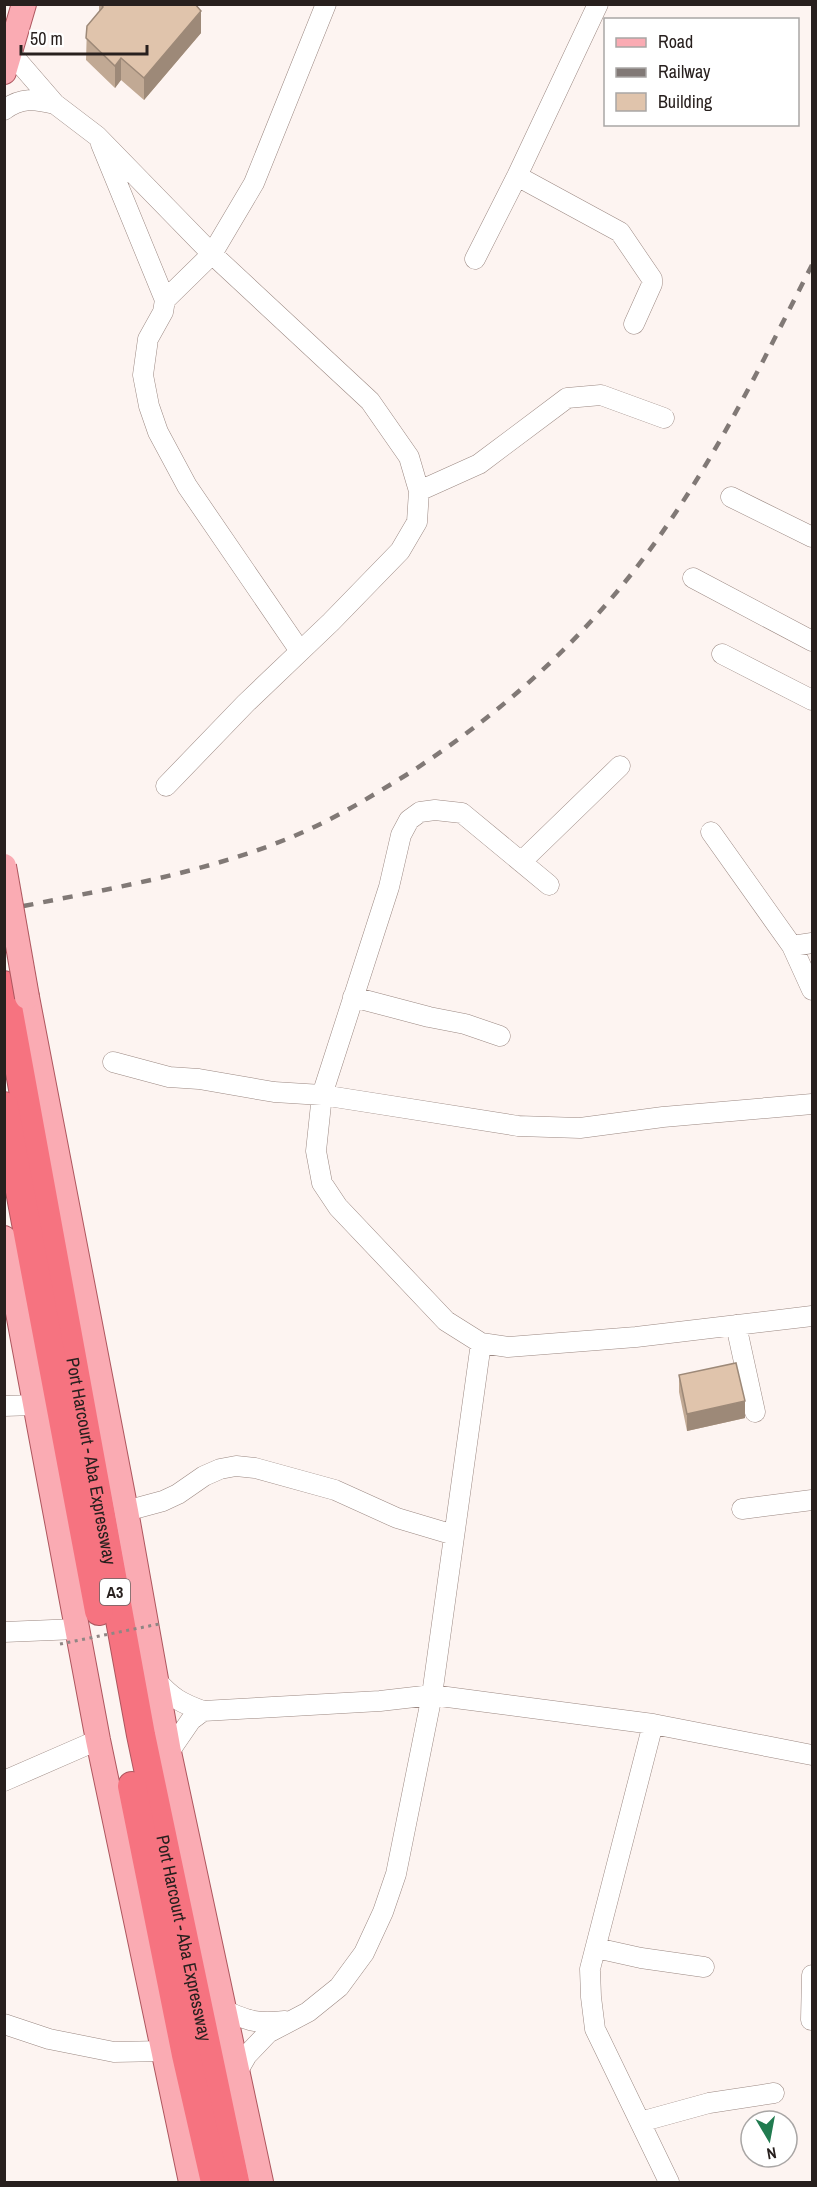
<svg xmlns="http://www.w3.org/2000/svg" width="817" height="2187" viewBox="0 0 817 2187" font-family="'Archivo Narrow',sans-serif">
<rect width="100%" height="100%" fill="#fdf4f1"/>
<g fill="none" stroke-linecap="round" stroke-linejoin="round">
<defs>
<path id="minor" d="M10 52 55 104 97 136 212 254 370 401 409 457 419 491 417 522 400 551 331 622 246 703 166 786
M4 110C21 97 35 99 55 104
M101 144 165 300 163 312 148 339 143 375 149 406 158 432 187 486 300 651
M517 176 620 232 652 279V284L634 324
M475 259 517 176 598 4
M165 300 212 254 254 183 326 4
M419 491 479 464 567 398 601 395 664 418
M731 497 812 537
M693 578 812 641
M722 654 812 700
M711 832 792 946 812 990
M521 862 620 766
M549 885 462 813 435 810 420 812 409 820 401 835 389 887 322 1095 316 1151 322 1183 338 1207 446 1321 481 1343 508 1347 636 1337 812 1316
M792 946 812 943
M353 997 429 1017 465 1024 500 1036
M113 1062 169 1077 199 1079 274 1092 322 1095 518 1126 580 1128 663 1117 812 1104
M736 1325 755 1412
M4 1406 35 1405
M742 1509 812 1500
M126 1511 163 1501 178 1494 204 1476 220 1469 236 1466 255 1468 335 1490 397 1518 454 1535
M4 1632 77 1629
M156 1680C172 1698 181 1703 203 1711L380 1701 432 1695 653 1724 812 1755
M653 1724 590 1969 591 1997 595 2029 669 2182
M169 1752 191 1720 203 1711
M4 1781 98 1740
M596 1948 641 1958 704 1967
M223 2010C249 2021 256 2024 285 2021
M811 2020 812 1975
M4 2024 49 2039 114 2052 164 2051
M236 2074 247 2055 268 2033 308 2012 339 1987 364 1953 383 1912 396 1874 432 1695 481 1343
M640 2122 709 2103 774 2093"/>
<path id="major" d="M4 72 24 4
M27 997 126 1511 169 1752 261 2182
M4 1238 98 1740 191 2182"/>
<g id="highway">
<path id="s1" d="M4 985 141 1735 235 2182"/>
<path d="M4 1106 99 1611"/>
<path d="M132 1786 186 2055 215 2182"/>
</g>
</defs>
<use href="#minor" stroke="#9b8882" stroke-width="21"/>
<use href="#major" stroke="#ae565e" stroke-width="26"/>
<use href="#highway" stroke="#ae565e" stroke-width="30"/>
<path stroke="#8f8684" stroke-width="3" stroke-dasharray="3 4.5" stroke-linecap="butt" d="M4 169 5 162"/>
<use href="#minor" stroke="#fff" stroke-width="20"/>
<use href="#major" stroke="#faabb3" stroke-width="24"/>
<use href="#highway" stroke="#f67380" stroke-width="28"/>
<path stroke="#817976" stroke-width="4.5" stroke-dasharray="10 10" stroke-linecap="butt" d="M4 910C101 890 211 873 301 833 340 816 375 794 411 772 515 704 603 622 672 518 726 438 768 351 812 265"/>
<defs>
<path id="major-bridge" d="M4 866 27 997"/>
</defs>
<use href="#major-bridge" stroke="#ae565e" stroke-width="26" stroke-linecap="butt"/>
<path stroke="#8f8684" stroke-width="3" stroke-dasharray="3 4.5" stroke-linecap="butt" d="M60 1644 159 1624"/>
<use href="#major-bridge" stroke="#faabb3" stroke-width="24"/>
</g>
<path fill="#c1a994" d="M99 4H195L201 33 144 100 121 80 115 88 86 60 87 26 99 12Z
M679 1375 745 1418 687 1431 679 1392Z"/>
<path fill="#9d8978" d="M201 11V33L144 100V78Z
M121 58V80L115 88V66Z
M745 1401V1418L687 1431V1414Z"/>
<path fill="#e0c4ac" stroke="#9d8978" stroke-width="1.5" d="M101 4H195L201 11 144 78 121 58 115 66 86 38 87 26 103 7Z
M736 1363 745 1401 687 1414 679 1375Z"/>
<g text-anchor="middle" stroke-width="4.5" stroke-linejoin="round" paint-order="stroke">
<rect fill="#fff" stroke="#686362" stroke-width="1.5" x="100" y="1579" width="30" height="26" rx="4.5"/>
<g font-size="16" font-weight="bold" fill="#28201e">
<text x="115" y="1598">A3</text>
</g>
<g font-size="18" fill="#28201e" stroke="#fff">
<text dy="6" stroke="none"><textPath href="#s1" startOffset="484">Port Harcourt - Aba Expressway</textPath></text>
<text dy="6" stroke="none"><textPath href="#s1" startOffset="970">Port Harcourt - Aba Expressway</textPath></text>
</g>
</g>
<rect width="817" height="2187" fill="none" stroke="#28201e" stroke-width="12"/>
<rect x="604" y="18" width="195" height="108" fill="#ffffff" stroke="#a9a6a5" stroke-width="1.5"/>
<rect x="616" y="38" width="30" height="9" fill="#faabb3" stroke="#a9a6a5" stroke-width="1.5"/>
<text x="658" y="48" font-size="18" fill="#28201e">Road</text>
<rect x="616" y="68" width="30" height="9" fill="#817976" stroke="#a9a6a5" stroke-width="1.5"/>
<text x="658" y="78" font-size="18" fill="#28201e">Railway</text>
<rect x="616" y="93" width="30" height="18" fill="#e0c4ac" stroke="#a9a6a5" stroke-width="1.5"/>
<text x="658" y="108" font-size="18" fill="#28201e">Building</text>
<g transform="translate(769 2139) rotate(170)"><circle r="28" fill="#ffffff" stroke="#a9a6a5" stroke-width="1.5"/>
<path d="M0-4.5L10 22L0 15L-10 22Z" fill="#217b50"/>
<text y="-9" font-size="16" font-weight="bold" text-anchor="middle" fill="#28201e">N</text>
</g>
<path d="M21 45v9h126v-9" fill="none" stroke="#28201e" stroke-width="3"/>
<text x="30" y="45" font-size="18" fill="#28201e" stroke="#ffffff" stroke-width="4.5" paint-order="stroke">50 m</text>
</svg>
